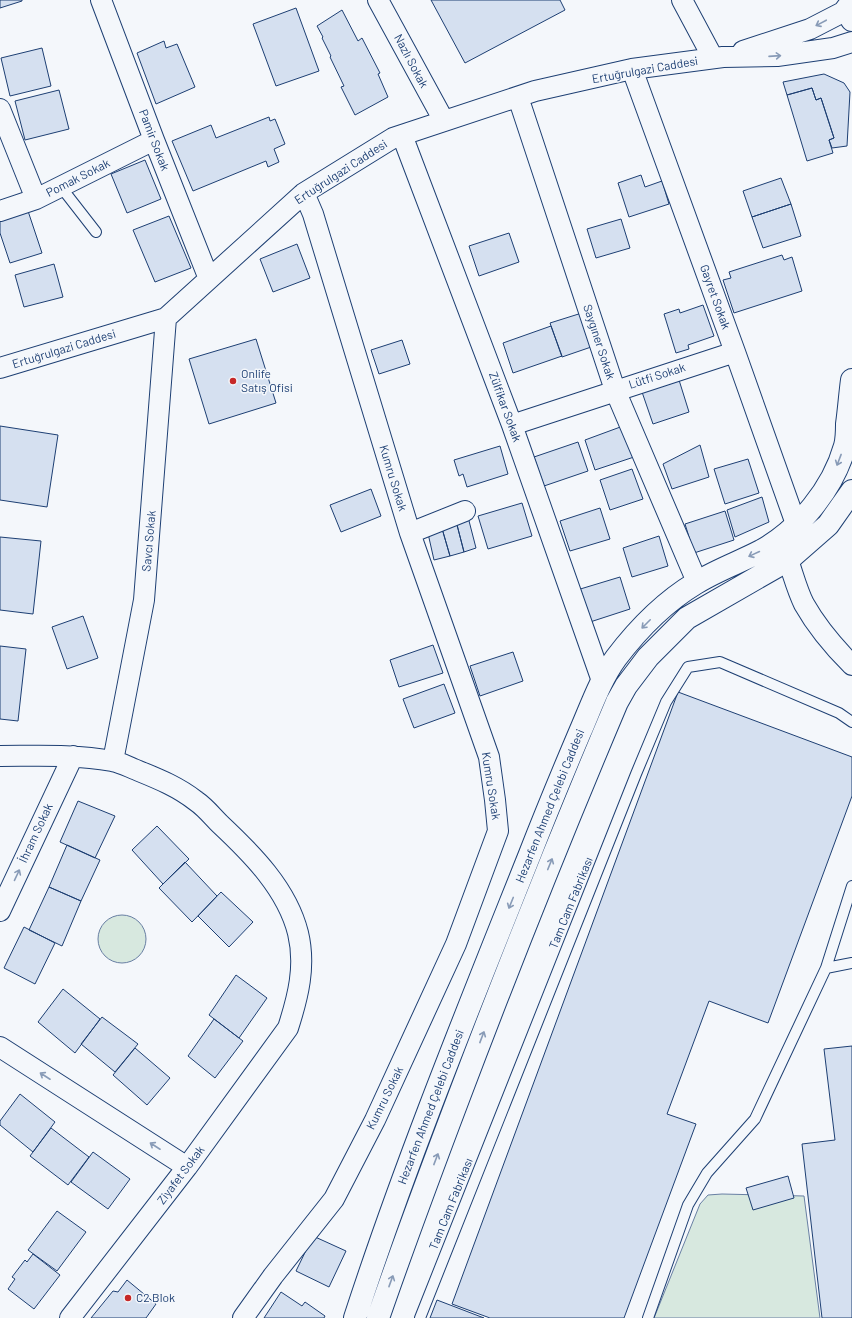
<svg xmlns="http://www.w3.org/2000/svg" width="852" height="1318" viewBox="0 0 852 1318" font-family="Barlow,sans-serif">
<rect width="100%" height="100%" fill="#f4f7fb"/>
<path fill="#d7e8df" stroke="#687fa3" d="M98 939a24 24 0 1 1 48 0a24 24 0 1 1-48 0Z
M722 1194 804 1196 820 1318H654L700 1204 708 1195Z"/>
<path fill="#d5e0f0" stroke="#1d3f73" d="M0 0H22V1L0 8Z
M431 0H560L565 10 465 63Z
M296 8 319 71 276 86 253 24Z
M342 10 358 41 362 38 380 73 378 74 388 97 355 115 341 87 344 86 330 57 331 56 322 38 323 37 317 26Z
M164 41 166 48 177 44 195 87 156 104 137 53Z
M42 48 51 86 10 96 1 58Z
M824 74 844 83 850 92 847 146 832 148 829 140 834 138 821 98 816 100 812 88 787 95 783 82Z
M812 88 816 100 821 98 834 138 829 140 833 153 807 161 787 95Z
M59 90 69 129 25 140 15 101Z
M269 117 270 121 275 119 285 144 274 149 279 162 268 167 266 161 193 191 172 141 211 125 216 138Z
M145 160 161 199 127 213 111 174Z
M641 175 645 187 662 181 669 204 629 217 618 183Z
M781 178 791 204 752 217 743 191Z
M791 204 801 236 763 248 752 217Z
M28 211 42 253 10 263 0 233V220Z
M169 216 191 268 155 282 133 230Z
M621 219 630 248 596 258 587 229Z
M509 233 519 262 479 276 469 246Z
M297 244 310 278 273 292 260 259Z
M782 255 784 260 792 257 802 291 734 313 723 280 731 278 729 272Z
M54 264 63 297 24 307 15 275Z
M703 305 714 336 688 345 689 349 676 353 664 314 679 309 680 313Z
M585 312 597 345 562 357 550 323Z
M551 326 562 356 513 373 503 343Z
M256 339 276 403 209 424 189 359Z
M402 340 410 364 379 374 371 350Z
M679 380 689 412 653 424 642 392Z
M0 426 58 435 47 507 0 500Z
M623 426 634 457 595 470 585 440Z
M578 442 588 471 544 486 534 457Z
M700 445 709 477 672 489 663 464Z
M500 446 508 474 467 487 463 474 459 476 454 460Z
M748 459 759 493 725 504 714 469Z
M632 469 643 499 610 510 600 480Z
M371 489 381 516 341 532 330 505Z
M762 497 769 522 735 537 727 510Z
M522 503 532 536 488 549 478 516Z
M600 508 610 539 570 551 560 521Z
M725 511 734 540 694 553 685 524Z
M468 517 476 548 464 552 456 521Z
M456 521 464 552 450 556 441 525Z
M441 525 450 556 434 560 427 529Z
M659 536 668 566 632 577 623 548Z
M0 537 41 541 33 614 0 610Z
M620 577 630 609 587 623 577 590Z
M83 616 98 658 67 669 52 627Z
M433 645 443 673 399 687 390 660Z
M0 646 26 649 18 721 0 719Z
M513 652 523 681 480 696 470 666Z
M444 684 455 713 414 728 403 699Z
M678 692 852 757V796L768 1023 709 1001 667 1114 696 1124 624 1318H490L452 1304Z
M78 801 115 816 95 858 60 842Z
M157 826 189 859 163 884 132 850Z
M67 845 100 860 81 901 49 887Z
M185 862 217 896 192 922 159 888Z
M49 887 81 901 62 946 29 930Z
M221 892 253 922 229 947 198 916Z
M24 927 55 943 35 984 4 968Z
M236 975 267 998 239 1038 209 1015Z
M63 989 100 1019 75 1053 38 1022Z
M102 1017 138 1044 115 1072 81 1044Z
M214 1019 243 1041 215 1078 188 1056Z
M852 1046V1318H822L802 1144 835 1140 824 1049Z
M135 1048 170 1078 147 1105 113 1075Z
M20 1094 55 1122 33 1152 0 1125V1121Z
M51 1128 89 1157 68 1185 30 1156Z
M93 1152 130 1179 108 1209 71 1182Z
M788 1176 794 1198 753 1210 746 1188Z
M57 1211 86 1232 57 1271 28 1250Z
M313 1236 346 1251 329 1287 296 1271Z
M33 1254 60 1275 34 1309 8 1289 15 1279 12 1277 25 1260 27 1262Z
M127 1280 156 1304 146 1318H91L113 1291 118 1292Z
M281 1292 302 1306 305 1302 325 1316 324 1318H264Z
M437 1300 484 1318H430Z"/>
<g fill="none" stroke-linecap="round" stroke-linejoin="round">
<defs>
<path id="service" d="M61 187 96 232
M826 968 852 963
M420 1318 636 774 666 702 688 667 720 662 839 713 852 722
M648 1318 688 1205 707 1173 755 1119 826 968 852 886"/>
<path id="minor" d="M101 0 154 140 209 279
M378 0 444 121
M682 0 713 58
M743 51 810 29 843 12 852 0
M632 69 735 352 796 524
M518 97 615 390 697 582
M0 109 36 199
M402 135 512 425 602 681
M0 211 36 199 154 140
M0 368 166 318 304 193 393 138 535 91 632 69 723 57 777 56 833 48 852 42
M512 425 735 352
M410 533 465 511
M788 560C793 574 797 590 804 604 817 627 834 647 852 665
M0 756C37 756 75 754 112 761 119 762 127 766 134 769 156 778 177 786 196 801 205 807 212 816 220 824 252 854 287 889 298 933 306 966 298 997 288 1028L187 1167 70 1318
M113 761 144 600 166 318
M0 911 73 756
M0 1047 187 1167
M243 1318 273 1276 334 1199 375 1120 456 944 498 831 495 800 489 757 410 533 313 214 304 193"/>
<path id="tertiary" d="M852 5V20
M355 1318C406 1161 469 1007 530 854 546 813 563 772 580 732 591 707 600 680 616 658 638 629 666 601 696 583 717 570 740 562 761 551 799 530 833 489 845 446 847 439 847 431 847 424 849 410 850 395 852 380
M378 1318C404 1243 432 1168 460 1094 510 962 562 832 617 702L626 686 648 657 687 618 788 560 828 525 852 491"/>
</defs>
<use href="#service" stroke="#1d3f73" stroke-width="12"/>
<use href="#minor" stroke="#1d3f73" stroke-width="22"/>
<use href="#tertiary" stroke="#1d3f73" stroke-width="24"/>
<use href="#service" stroke="#f4f7fb" stroke-width="10"/>
<use href="#minor" stroke="#f4f7fb" stroke-width="20"/>
<use href="#tertiary" stroke="#f4f7fb" stroke-width="22"/>
</g>
<defs><path id="oneway-shaft" d="M-6 0H5M1.5-3L5.5 0L1.5 3" fill="none" stroke-width="1.6" stroke-linecap="round" stroke-linejoin="round"/></defs>
<g stroke="#889bb7">
<use href="#oneway-shaft" transform="translate(821 23) rotate(152)"/>
<use href="#oneway-shaft" transform="translate(775 56) rotate(-4)"/>
<use href="#oneway-shaft" transform="translate(839 460) rotate(111)"/>
<use href="#oneway-shaft" transform="translate(754 554) rotate(155)"/>
<use href="#oneway-shaft" transform="translate(646 624) rotate(135)"/>
<use href="#oneway-shaft" transform="translate(550 864) rotate(-68)"/>
<use href="#oneway-shaft" transform="translate(17 875) rotate(-65)"/>
<use href="#oneway-shaft" transform="translate(511 903) rotate(112)"/>
<use href="#oneway-shaft" transform="translate(482 1037) rotate(-69)"/>
<use href="#oneway-shaft" transform="translate(45 1076) rotate(-147)"/>
<use href="#oneway-shaft" transform="translate(155 1146) rotate(-147)"/>
<use href="#oneway-shaft" transform="translate(436 1159) rotate(-69)"/>
<use href="#oneway-shaft" transform="translate(391 1281) rotate(-70)"/>
</g>
<g fill="#c62828" stroke="#f4f7fb" stroke-width="1.5">
<circle cx="233" cy="381" r="4"/>
<circle cx="128" cy="1298" r="4"/>
</g>
<g text-anchor="middle" stroke-width="3" stroke-linejoin="round" paint-order="stroke">
<g font-size="12" fill="#1d3f73" stroke="#f4f7fb">
<text transform="translate(411 61) rotate(62)" y="4">Nazlı Sokak</text>
<text transform="translate(645 70) rotate(-10)" y="4">Ertuğrulgazi Caddesi</text>
<text transform="translate(154 140) rotate(69)" y="4">Pamir Sokak</text>
<text transform="translate(341 172) rotate(-33)" y="4">Ertuğrulgazi Caddesi</text>
<text transform="translate(78 178) rotate(-27)" y="4">Pomak Sokak</text>
<text transform="translate(715 297) rotate(70)" y="4">Gayret Sokak</text>
<text transform="translate(599 342) rotate(72)" y="4">Saygıner Sokak</text>
<text transform="translate(64 349) rotate(-17)" y="4">Ertuğrulgazi Caddesi</text>
<text transform="translate(657 376) rotate(-18)" y="4">Lütfi Sokak</text>
<text transform="translate(505 407) rotate(70)" y="4">Zülfikar Sokak</text>
<text transform="translate(393 478) rotate(73)" y="4">Kumru Sokak</text>
<text transform="translate(149 541) rotate(-85)" y="4">Savcı Sokak</text>
<text transform="translate(491 786) rotate(81)" y="4">Kumru Sokak</text>
<text transform="translate(550 806) rotate(-68)" y="4">Hezarfen Ahmed Çelebi Caddesi</text>
<text transform="translate(36 833) rotate(-65)" y="4">İhram Sokak</text>
<text transform="translate(571 903) rotate(-68)" y="4">Tam Cam Fabrikası</text>
<text transform="translate(385 1098) rotate(-64)" y="4">Kumru Sokak</text>
<text transform="translate(431 1107) rotate(-69)" y="4">Hezarfen Ahmed Çelebi Caddesi</text>
<text transform="translate(181 1175) rotate(-53)" y="4">Ziyafet Sokak</text>
<text transform="translate(451 1204) rotate(-68)" y="4">Tam Cam Fabrikası</text>
</g>
<g font-size="12" fill="#1d3f73" stroke="#f4f7fb" text-anchor="start">
<text x="241" y="378">Onlife<tspan x="241" dy="14">Satış Ofisi</tspan></text>
<text x="136" y="1302">C2 Blok</text>
</g>
</g>
</svg>
